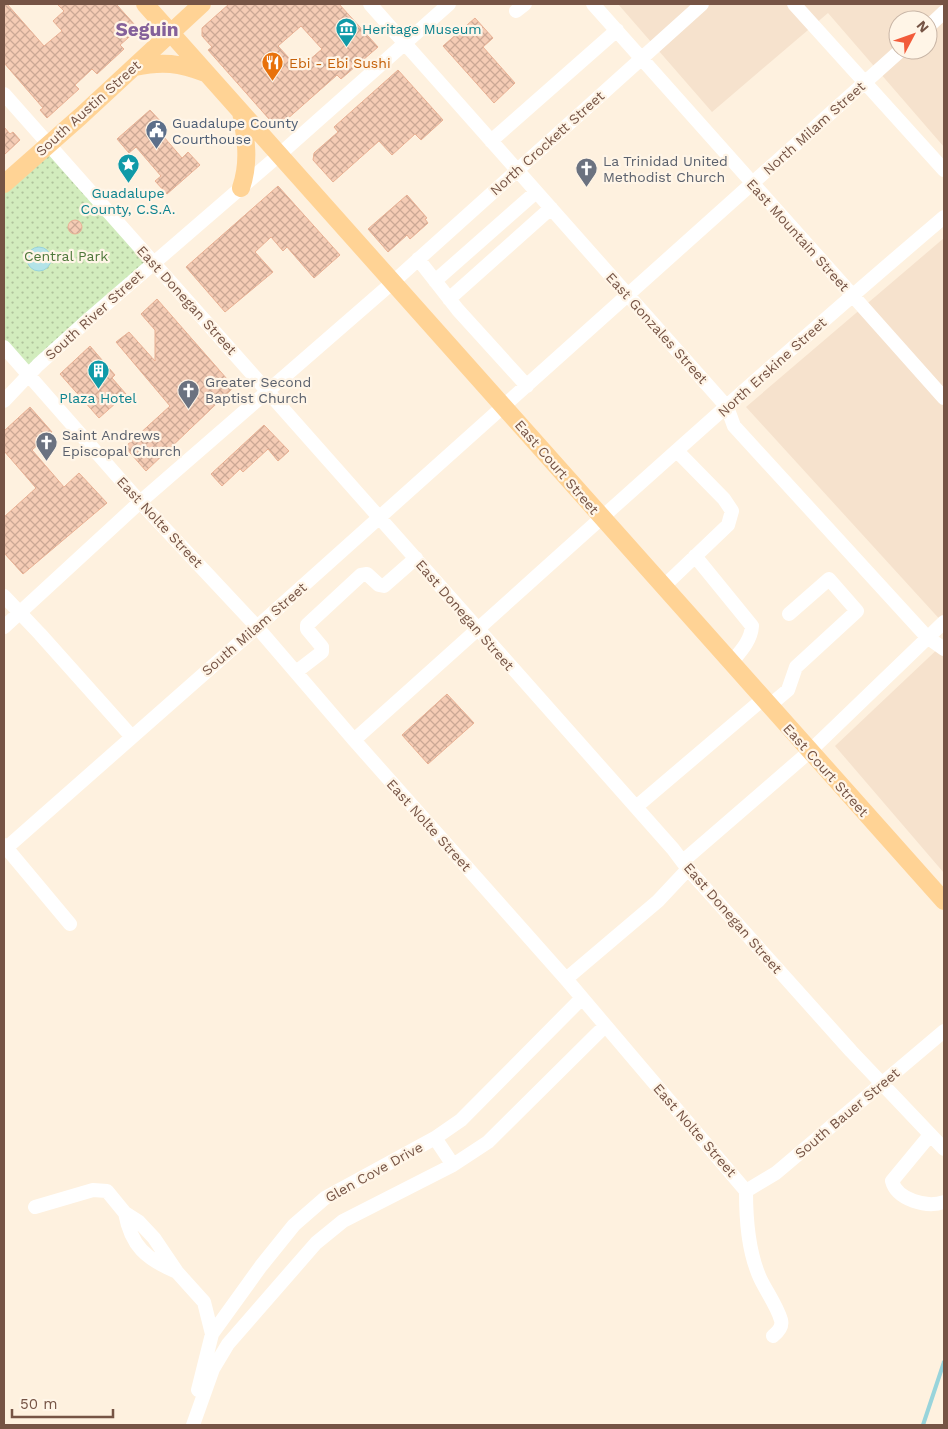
<svg xmlns="http://www.w3.org/2000/svg" width="948" height="1429" viewBox="0 0 948 1429" font-family="'Work Sans',sans-serif">
<defs>
<pattern id="park-dots" width="8" height="8" patternUnits="userSpaceOnUse" patternTransform="scale(1.25)"><rect width="8" height="8" fill="#d2ecbd"/><path d="M2 2h.1M6 6h.1" fill="none" stroke="#afc29b" stroke-width="1.8" stroke-linecap="round"/></pattern>
<pattern id="building-cross-hatch" width="8" height="8" patternUnits="userSpaceOnUse" patternTransform="scale(1.25)"><rect width="8" height="8" fill="#f5ccb5"/><path d="M0 0l8 8M0 8l8-8" fill="none" stroke="#cba895"/></pattern>
</defs>
<rect width="100%" height="100%" fill="#fef1df"/>
<path fill="#f6e2cd" fill-rule="evenodd" d="M618 4H944V147L828 13 712 112ZM898 20H928V50H898Z
M944 238V624L746 407Z
M944 643V873L835 746Z"/>
<path fill="url(#park-dots)" d="M49 145 154 262 29 377 4 347V184Z"/>
<path fill="#b3e3e8" stroke="#98d4db" d="M27 259a12 12 0 1 1 24 0a12 12 0 1 1-24 0Z"/>
<g fill="none" stroke-linecap="round" stroke-linejoin="round">
<path stroke="#98d4db" stroke-width="4" d="M923 1425 944 1362"/>
</g>
<path fill="url(#building-cross-hatch)" stroke="#e9b194" fill-rule="evenodd" d="M4 4H7L44 46 62 31 53 21 64 11 57 4H116L135 25 136 31 120 45 124 49 97 74 92 69 75 85 79 89 47 118 40 110 43 108 4 63Z
M229 4H339L378 47 341 79 337 75 277 128 208 50 212 47 202 36V28ZM301 26 322 49 299 69 278 46Z
M475 18 493 38 483 47 515 83 494 103 443 46Z
M398 70 443 120 421 140 415 134 392 155 379 141 333 182 313 160 314 153 338 132 334 127Z
M150 110 163 124 157 129 182 158 188 152 200 165 167 194 155 181 161 176 136 147 129 153 117 139Z
M4 127 10 134 13 132 20 140 4 155Z
M278 186 340 255 314 278 287 247 283 251 271 237 255 252 273 272 225 312 186 267Z
M407 195 427 218 425 219 428 223 410 239 407 235 388 252 368 229Z
M68 227a7 7 0 1 1 14 0a7 7 0 1 1-14 0Z
M157 299 234 387 146 471 125 447 170 406 116 342 129 332 155 361V330L141 314Z
M90 346 115 375 112 378 126 394 99 418 60 374Z
M30 407 52 432 32 450 64 487 79 473 107 503 23 574 4 553V517L36 488 4 451V431Z
M264 425 289 451 278 461 268 449 243 472 240 469 222 486 211 474Z
M447 694 474 723 428 764 402 735Z"/>
<g fill="none" stroke-linecap="round" stroke-linejoin="round">
<path stroke="#fff" stroke-width="14" d="M370 4 727 407 734 426 927 637 944 649
M593 4 944 398
M794 4 944 170
M516 11 525 4
M928 27 944 12
M4 94 673 849 688 869 851 1051 944 1149
M491 141 617 30
M418 259 458 310 527 386
M435 281 536 192
M449 299 551 208
M4 347 140 502 257 627 354 740 566 979 746 1191C746 1220 748 1251 760 1278 766 1291 777 1306 781 1320 783 1327 778 1332 773 1336
M4 401 38 365 89 319 279 155 449 4
M695 556 752 626C751 641 740 652 731 663
M663 587 728 525 732 511 724 499 677 451
M4 596 40 634 132 737
M4 627 140 502 392 283 702 4
M296 672 322 652V647L307 629V625L361 575 367 574 379 585 384 586 416 558
M769 706 788 690 796 667 857 611 829 579 789 614
M354 740C550 565 744 387 944 217
M636 807 763 699
M4 845 70 924
M4 850 257 627 901 50
M683 861 809 752 944 622
M566 979 658 901 688 869
M930 1135 892 1181C897 1200 927 1208 944 1202
M435 1138 453 1165
M746 1191 776 1173 944 1031
M35 1207 93 1190 107 1191 125 1213 139 1222 154 1238 177 1272 204 1302 212 1334
M125 1213C131 1246 146 1259 177 1272
M198 1390 212 1334 261 1266 294 1225 325 1198 435 1138 461 1120 582 998
M193 1425 213 1369 228 1344 316 1243 343 1221 453 1165 488 1142 605 1026"/>
<path stroke="#ffd395" stroke-width="18" d="M145 4 944 901
M135 67C162 61 180 63 205 73
M241 112C246 138 250 162 241 188
M4 184 81 116 202 4"/>
</g>
<defs>
<symbol id="museum-pin" viewBox="-11 -11 22 30"><path d="M0 17L-7.5 6A9.5 9.5 0 1 1 7.5 6Z" fill="#0f9aa8" stroke="#fff5e7"/><path d="M0-6L6-3V-2H-6V-3ZM-5-1h2V3h-2ZM-1-1h2V3h-2ZM3-1h2V3H3ZM-6 4H6V6H-6Z" fill="#fff"/></symbol>
<symbol id="restaurant-pin" viewBox="-11 -11 22 30"><path d="M0 17L-7.5 6A9.5 9.5 0 1 1 7.5 6Z" fill="#e8710a" stroke="#fff5e7"/><path d="M-5-6h1v4h1v-4h1v4h1v-4h1v5L-1.5 .5V6h-2V.5L-5-1ZM5-6V6H3V1.5H1.5Q1.5-4 5-6Z" fill="#fff"/></symbol>
<symbol id="civic-pin" viewBox="-11 -11 22 30"><path d="M0 17L-7.5 6A9.5 9.5 0 1 1 7.5 6Z" fill="#5c6f8a" stroke="#fff5e7"/><path d="M-.6-6.5H3V-4.5H.6V-3L4-1V1h2V6H-6V1h2V-1L-.6-3ZM-1.2 2.5V6h2.4V2.5Z" fill="#fff"/></symbol>
<symbol id="sight-pin" viewBox="-11 -11 22 30"><path d="M0 17L-7.5 6A9.5 9.5 0 1 1 7.5 6Z" fill="#0f9aa8" stroke="#fff5e7"/><path d="M0-6L1.8-2.2L6-1.7L2.9 1.2L3.7 5.4L0 3.3L-3.7 5.4L-2.9 1.2L-6-1.7L-1.8-2.2Z" fill="#fff"/></symbol>
<symbol id="church-pin" viewBox="-11 -11 22 30"><path d="M0 17L-7.5 6A9.5 9.5 0 1 1 7.5 6Z" fill="#6b7280" stroke="#fff5e7"/><path d="M-1.2-6h2.4v3.5h3.3v2.4h-3.3V6h-2.4V-.1h-3.3v-2.4h3.3Z" fill="#fff"/></symbol>
<symbol id="building-pin" viewBox="-11 -11 22 30"><path d="M0 17L-7.5 6A9.5 9.5 0 1 1 7.5 6Z" fill="#0f9aa8" stroke="#fff5e7"/><path d="M-4-6H4V6H1V3H-1V6H-4ZM-2.5-4.3h1.7v1.8h-1.7ZM.8-4.3h1.7v1.8H.8ZM-2.5-1h1.7V.8h-1.7ZM.8-1h1.7V.8H.8Z" fill="#fff"/></symbol>
</defs>
<g fill-rule="evenodd">
<use href="#museum-pin" x="334" y="16" width="25" height="34"/>
<use href="#restaurant-pin" x="260" y="50" width="25" height="34"/>
<use href="#civic-pin" x="144" y="118" width="25" height="34"/>
<use href="#sight-pin" x="116" y="152" width="25" height="34"/>
<use href="#church-pin" x="574" y="156" width="25" height="34"/>
<use href="#building-pin" x="86" y="358" width="25" height="34"/>
<use href="#church-pin" x="176" y="378" width="25" height="34"/>
<use href="#church-pin" x="34" y="430" width="25" height="34"/>
</g>
<g text-anchor="middle" stroke-width="4.5" stroke-linejoin="round" paint-order="stroke">
<g font-size="14" fill="#0d838f" stroke="#fff5e7">
<text x="362" y="34" text-anchor="start">Heritage Museum</text>
<text x="128" y="198">Guadalupe<tspan x="128" dy="16">County, C.S.A.</tspan></text>
<text x="98" y="403">Plaza Hotel</text>
</g>
<g font-size="14" fill="#c56008" stroke="#fff5e7" text-anchor="start">
<text x="289" y="68">Ebi - Ebi Sushi</text>
</g>
<g font-size="14" fill="#765445" stroke="#fff5e7">
<text transform="translate(88 108) rotate(-42)" y="5">South Austin Street</text>
<text transform="translate(814 128) rotate(-42)" y="5">North Milam Street</text>
<text transform="translate(547 143) rotate(-42)" y="5">North Crockett Street</text>
<text transform="translate(798 235) rotate(48)" y="5">East Mountain Street</text>
<text transform="translate(187 300) rotate(48)" y="5">East Donegan Street</text>
<text transform="translate(94 315) rotate(-42)" y="5">South River Street</text>
<text transform="translate(657 328) rotate(48)" y="5">East Gonzales Street</text>
<text transform="translate(772 367) rotate(-42)" y="5">North Erskine Street</text>
<text transform="translate(557 467) rotate(49)" y="5">East Court Street</text>
<text transform="translate(160 522) rotate(47)" y="5">East Nolte Street</text>
<text transform="translate(465 615) rotate(49)" y="5">East Donegan Street</text>
<text transform="translate(254 629) rotate(-41)" y="5">South Milam Street</text>
<text transform="translate(826 770) rotate(48)" y="5">East Court Street</text>
<text transform="translate(429 825) rotate(48)" y="5">East Nolte Street</text>
<text transform="translate(733 918) rotate(49)" y="5">East Donegan Street</text>
<text transform="translate(847 1113) rotate(-40)" y="5">South Bauer Street</text>
<text transform="translate(695 1130) rotate(49)" y="5">East Nolte Street</text>
<text transform="translate(374 1172) rotate(-29)" y="5">Glen Cove Drive</text>
</g>
<g font-size="14" fill="#4e5e75" stroke="#fff5e7" text-anchor="start">
<text x="172" y="128">Guadalupe County<tspan x="172" dy="16">Courthouse</tspan></text>
</g>
<g font-size="14" fill="#5b616d" stroke="#fff5e7" text-anchor="start">
<text x="603" y="166">La Trinidad United<tspan x="603" dy="16">Methodist Church</tspan></text>
<text x="205" y="387">Greater Second<tspan x="205" dy="16">Baptist Church</tspan></text>
<text x="62" y="440">Saint Andrews<tspan x="62" dy="16">Episcopal Church</tspan></text>
</g>
<g font-size="14" fill="#4e773a" stroke="#fff5e7">
<text x="66" y="261">Central Park</text>
</g>
<g font-size="19" font-weight="bold" fill="#84609a" stroke="#fff5e7">
<text x="147" y="36">Seguin</text>
</g>
</g>
<rect width="948" height="1429" fill="none" stroke="#765445" stroke-width="10"/>
<g transform="translate(913 35) rotate(49)"><circle r="24" fill="#fff5e7" stroke="#c8b5a6"/>
<path d="M0-4L9 19L0 12L-9 19Z" fill="#f25b3a"/>
<text y="-8" font-size="14" font-weight="bold" text-anchor="middle" fill="#765445">N</text>
</g>
<path d="M12 1409v8h101v-8" fill="none" stroke="#765445" stroke-width="2.5"/>
<text x="20" y="1409" font-size="15" fill="#765445" stroke="#fff5e7" stroke-width="4" paint-order="stroke">50 m</text>
</svg>
